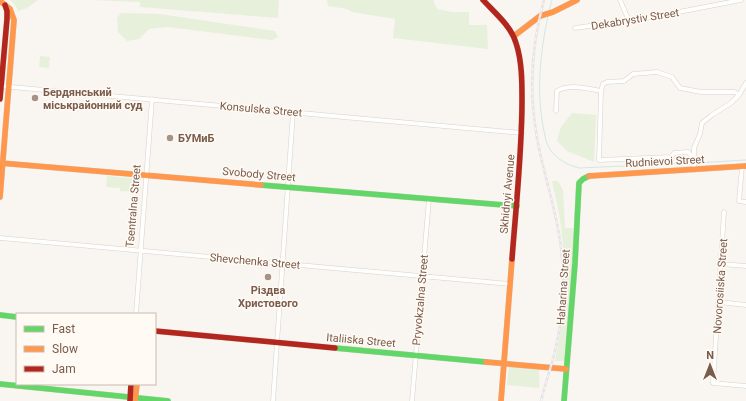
<svg xmlns="http://www.w3.org/2000/svg" width="746" height="401" viewBox="0 0 746 401" font-family="Roboto,sans-serif">
<rect width="100%" height="100%" fill="#f9f5f0"/>
<path fill="#e7f0db" d="M10 0H38L27 8 18 11 16 6Z
M90 0H279L278 18 140 7V2Z
M327 0H433L437 9 452 12H469V25H487L488 49 393 38 395 19 352 12 347 9 328 6Z
M121 13 160 14 275 31 278 37 272 40 168 27 149 29 139 39 127 41 118 32 117 18Z
M40 56 50 57 49 68 39 67Z
M572 113 596 115 594 162 567 151 557 141 561 127Z
M107 176 141 179 140 192 120 191V188L106 187Z
M552 181H558L563 190 565 228H573C574 272 568 317 565 361H555C564 316 567 272 561 226 559 211 555 196 552 181Z
M509 366 539 369C539 375 540 383 539 388L507 385Z"/>
<g fill="none" stroke-linecap="round" stroke-linejoin="round">
<path stroke="#d0e8ea" stroke-width="1" d="M549 11 552 0
M548 16C540 53 536 94 544 131 545 136 546 142 548 146 554 158 567 165 579 168L693 163
M696 163 746 160"/>
<defs>
<path id="street" d="M620 0 629 21
M575 28 653 17 741 0
M0 86 522 133
M601 91 603 84 607 82 624 81 633 74 657 72 672 77 680 88 701 92H735L739 95
M556 111 557 91C569 84 587 88 601 91L599 160 671 157 674 153 688 152 693 157
M742 167 739 201 746 202
M694 170V148L700 134 702 123 712 115 731 103 739 95 746 83
M724 212 713 383 746 386
M0 238 510 284
M721 264 746 266
M719 302 746 305
M136 314 152 99
M273 401 293 112
M412 401 429 199"/>
<path id="fast" d="M261 185 517 206
M0 315 17 317
M335 348 486 362
M0 384 168 401
M564 401 575 263 579 183 583 179 589 176"/>
<path id="slow" d="M0 1 10 9 14 20 0 197
M514 36 540 16 553 12 577 0
M0 163 261 185
M589 176 746 166
M486 362 566 369
M135 401 137 384
M501 401 512 259"/>
<path id="jam" d="M483 0C495 13 511 26 516 43 522 61 522 82 522 100 522 153 516 206 512 259
M0 99 7 19V11L5 5
M155 331 335 348
M130 401 131 384"/>
</defs>
<use href="#street" stroke="#d7d1cb" stroke-width="5"/>
<use href="#fast" stroke="#d9d2cb" stroke-width="6"/>
<use href="#slow" stroke="#d9d2cb" stroke-width="6"/>
<use href="#jam" stroke="#d9d2cb" stroke-width="6"/>
<use href="#street" stroke="#fefefd" stroke-width="4"/>
<use href="#fast" stroke="#63d668" stroke-width="5.5"/>
<use href="#slow" stroke="#ff974d" stroke-width="5.5"/>
<use href="#jam" stroke="#b3261e" stroke-width="5.5"/>
<defs>
<path id="rail" d="M541 401C545 384 551 368 555 351 563 318 565 282 561 248 557 209 542 172 536 132 529 88 532 43 544 0"/>
</defs>
<use href="#rail" stroke="#e6e3e7" stroke-width="2.5"/>
<use href="#rail" stroke="#fffaf3" stroke-width="1" stroke-dasharray="3" stroke-linecap="butt"/>
</g>
<g fill="#a69286" stroke="#fffaf3" stroke-width="1.5">
<circle cx="35" cy="98" r="4"/>
<circle cx="170" cy="138" r="4"/>
<circle cx="268" cy="277" r="4"/>
</g>
<g text-anchor="middle" stroke-width="3" stroke-linejoin="round" paint-order="stroke">
<g font-size="11" fill="#7a5c4d" stroke="#fffaf3">
<text transform="translate(635 19) rotate(-9)" y="4">Dekabrystiv Street</text>
<text transform="translate(261 109) rotate(5)" y="4">Konsulska Street</text>
<text transform="translate(665 161) rotate(-3)" y="4">Rudnievoi Street</text>
<text transform="translate(259 174) rotate(5)" y="4">Svobody Street</text>
<text transform="translate(507 194) rotate(-85)" y="4">Skhidnyi Avenue</text>
<text transform="translate(133 206) rotate(-85)" y="4">Tsentralna Street</text>
<text transform="translate(255 261) rotate(5)" y="4">Shevchenka Street</text>
<text transform="translate(720 286) rotate(-86)" y="4">Novorosiiska Street</text>
<text transform="translate(563 287) rotate(-86)" y="4">Haharina Street</text>
<text transform="translate(420 300) rotate(-85)" y="4">Pryvokzalna Street</text>
<text transform="translate(361 340) rotate(5)" y="4">Italiiska Street</text>
</g>
<g font-size="11" font-weight="bold" fill="#7a5c4d" stroke="#fffaf3" text-anchor="start">
<text x="43" y="96">Бердянський<tspan x="43" dy="13">міськрайонний суд</tspan></text>
<text x="178" y="142">БУМиБ</text>
<text x="268" y="294" text-anchor="middle">Різдва<tspan x="268" dy="13">Христового</tspan></text>
</g>
</g>
<rect x="16" y="313" width="140" height="72" fill="#fffaf3" stroke="#cabbb1"/>
<rect x="24" y="326" width="20" height="6" fill="#63d668" stroke="#cabbb1"/>
<text x="52" y="333" font-size="12" fill="#7a5c4d">Fast</text>
<rect x="24" y="346" width="20" height="6" fill="#ff974d" stroke="#cabbb1"/>
<text x="52" y="353" font-size="12" fill="#7a5c4d">Slow</text>
<rect x="24" y="366" width="20" height="6" fill="#b3261e" stroke="#cabbb1"/>
<text x="52" y="373" font-size="12" fill="#7a5c4d">Jam</text>
<g transform="translate(710 365)" stroke="#fffaf3" stroke-width="3" paint-order="stroke">
<path d="M0-3L7 15L0 10L-7 15Z" fill="#7a5c4d"/>
<text y="-6" font-size="11" font-weight="bold" text-anchor="middle" fill="#7a5c4d">N</text>
</g>
</svg>
